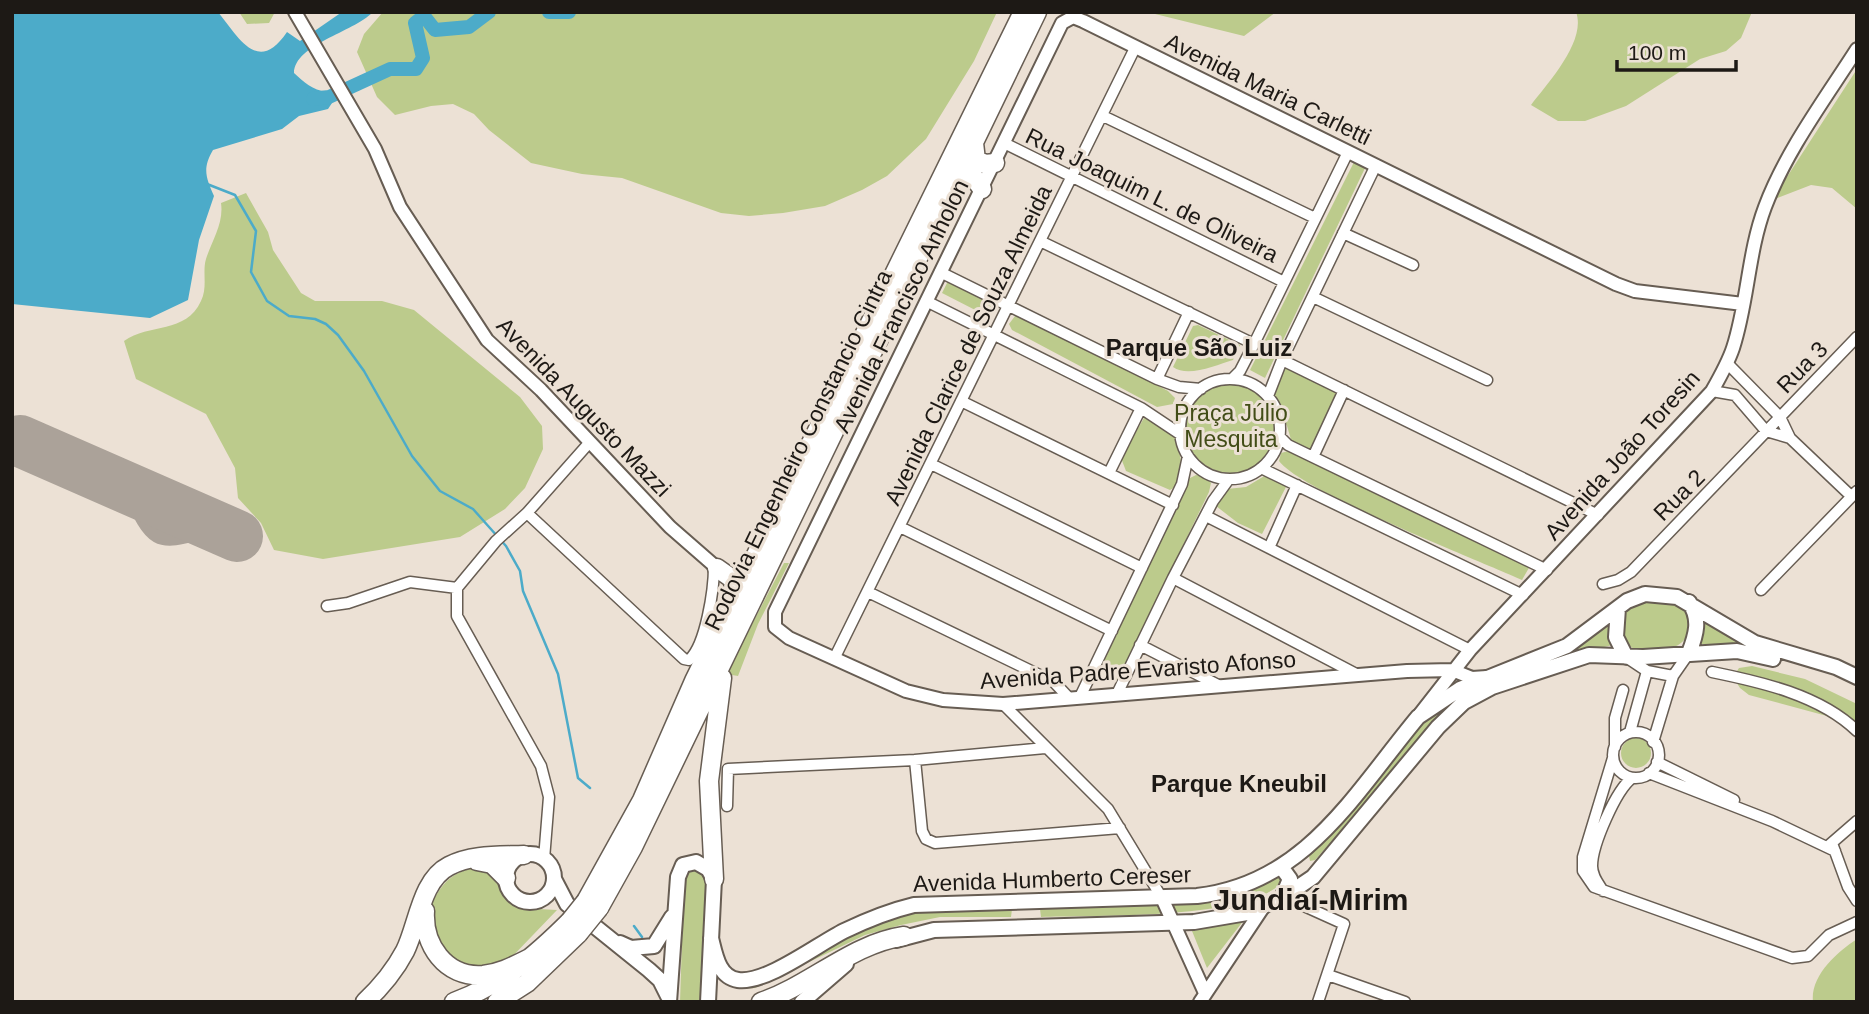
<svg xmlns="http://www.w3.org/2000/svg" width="1869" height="1014" viewBox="0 0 1869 1014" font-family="Helvetica,sans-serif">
<rect width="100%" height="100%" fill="#ece1d5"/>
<path fill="#bccb8c" d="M239 12H275L269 23 247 24Z
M383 12H997L974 61 926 139 887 176 862 190 825 206 783 213 749 216 721 213 622 178 582 174 531 163 489 130 474 114 453 104 431 106 395 115 377 97 357 52 364 34Z
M1147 12H1276L1244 36Z
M1576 12H1752L1741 38 1726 51 1700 59 1626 106 1585 121H1558L1531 105C1547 84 1587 41 1576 12Z
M1857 69V209L1832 188 1811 185 1772 200Z
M1355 160 1366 166 1265 378 1250 370Z
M246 193 268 232 273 250 301 293 315 301H382L414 310 520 397 542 426 543 449 525 488 505 509 460 537 323 559 274 550 261 523 238 498 235 468 206 414 136 379 124 341C149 323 186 334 201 301 208 287 202 272 206 259 212 240 224 223 221 203Z
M949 279 993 301 991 310 983 314 942 293Z
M1018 312 1168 391 1175 398 1173 404 1157 407 1012 330 1009 324Z
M1198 325 1240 345 1233 360C1216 365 1188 378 1173 367L1193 326Z
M1284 367 1340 392 1311 452 1292 443 1287 426 1272 397Z
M1185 427a46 46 0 1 1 92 0a46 46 0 1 1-92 0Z
M1144 418H1151L1174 431C1178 448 1190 479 1170 490L1126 471 1121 458Z
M1292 450 1530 566 1522 580C1478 560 1301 491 1279 461L1281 453Z
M1196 475 1205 476 1211 483 1209 492 1117 681 1096 676 1190 478Z
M1266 475 1287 485 1262 534 1238 523 1216 506 1227 489 1246 487Z
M784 563H789L758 624 738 676 726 674Z
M1668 597 1685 607 1692 617C1690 640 1680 649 1658 650 1651 651 1643 653 1636 650 1615 640 1618 604 1641 598 1649 596 1660 598 1668 597Z
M1609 620 1613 645 1564 656Z
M1702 621 1740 644H1698L1703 633Z
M1752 666 1805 679 1857 704V731L1838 719 1749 695 1740 688 1733 677 1739 668Z
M1453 697 1331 842 1315 860 1310 861 1309 856 1428 715Z
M1621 753a15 15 0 1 1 30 0a15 15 0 1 1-30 0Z
M484 867 495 872 502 892 519 908 557 910 508 961 471 969 441 951 429 909C442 882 453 869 484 867Z
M701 868 706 877 702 1002H680L684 879 688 869Z
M1279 875 1284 879C1258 921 1090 915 1041 917L1040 909C1120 906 1205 911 1279 875Z
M1007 905 1012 909 1011 917H940L901 925 865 935 755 988 736 989C796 968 848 928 910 911 936 903 979 907 1007 905Z
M1244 920 1207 968 1192 931Z
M1857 939V1002H1813C1810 976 1837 952 1857 939Z"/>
<path fill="#4cabc9" d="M12 12H218C239 38 258 75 287 32L300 41 342 12H373C352 33 295 44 294 73 304 82 314 92 328 91L332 103 328 109 299 116 282 129 213 150C202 169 206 177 214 196L199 240 188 300 150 318 12 304Z"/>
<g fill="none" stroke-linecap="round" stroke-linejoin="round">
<path stroke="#4cabc9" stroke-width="2.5" d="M207 184 235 195 256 231 251 272 267 301 289 316 315 319 326 324 338 335 364 371 412 456 440 491 473 509 506 546 520 571 523 591 558 674 578 778 590 788
M634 926 642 937"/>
<path stroke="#4cabc9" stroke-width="14" d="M549 12H569
M313 99 329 97 390 69H416L423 58 415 23 424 16 435 30 469 27 489 12"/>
<path stroke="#aba299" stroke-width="21" d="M132 490C158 545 157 540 213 526"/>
<path stroke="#aba299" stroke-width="52" d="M20 441 237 536"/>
<defs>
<path id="street" d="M1103 116 1315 218
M1004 143 1284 282
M1343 233 1413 265
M1040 241 1254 344
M940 272 1157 379 1179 387 1201 389
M1313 297 1487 380
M926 301 1141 408 1180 434
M1282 360 1598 515
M1727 363 1780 417 1790 438 1851 496
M1180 429a50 50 0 1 1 100 0a50 50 0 1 1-100 0Z
M1157 379 1189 312
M1232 379 1240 371 1254 344 1348 152
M1712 391 1735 395 1766 431 1790 438
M1268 396 1282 360 1376 165
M961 401 1173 505
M1280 437 1288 445 1547 570
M1313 457 1344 390
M931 464 1142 568
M1261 468 1523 595
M1109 473 1141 408
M527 513 684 659 689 660C706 645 714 589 714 566
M1206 516 1470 650
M900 527 1112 631
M1269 548 1297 485
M1173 578 1358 675
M1603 584 1618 580 1631 572 1857 337
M1761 590 1857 491
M868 592 1054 682 1069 698
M327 606 348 603 410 582 457 588
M1140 645 1218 685
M1626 657 1647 671 1673 676
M834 659 1135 48
M1712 672C1761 682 1820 695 1857 731
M1117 694 1173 578 1213 501 1229 479
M1080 697 1182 484 1188 456
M1003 704 1108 809 1162 898
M1630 732 1647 671
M1613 755a23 23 0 1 1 46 0a23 23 0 1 1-46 0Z
M1653 742 1673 676 1689 653
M1615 747V718L1623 690
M1613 758 1583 857V871L1594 887 1792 958 1808 956 1829 935 1857 922
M915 760 922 831 926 839 935 843 1120 828
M1657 762 1734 800
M1649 773 1772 821 1835 851
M727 806 728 769 915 760 1045 748
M1833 846 1848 887 1857 901
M1827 847 1857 821
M544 859 549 797 541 766 457 616V588L496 541 527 513 589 443
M1603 891C1598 883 1592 876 1592 866 1592 845 1616 790 1632 778
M1288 895 1293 901 1344 924 1318 1002
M1328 975 1405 1002"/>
<path id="secondary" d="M295 12 375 149 400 207 487 340 541 390 670 527 717 568
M1487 677 1472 678 1452 670 1407 671 1003 704 943 700 906 691 789 638 775 627V612L1062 23 1073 17 1083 21 1616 284 1635 291 1743 304
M1420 714 1470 650 1712 391C1720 377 1728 363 1733 348 1748 302 1748 252 1765 207 1786 151 1825 99 1857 49
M1162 898 1205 993
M1200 1002 1264 906"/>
<path id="primary" d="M1689 602C1701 619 1696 635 1689 653
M1618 608 1616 637 1626 657
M506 878a24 24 0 1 1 48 0a24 24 0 1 1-48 0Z
M1282 868 1290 879 1282 898
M554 879 567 904 649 970 660 980 668 996
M711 938C715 953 718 977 738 980 766 984 818 944 844 931 867 920 889 911 914 905L1197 896C1305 884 1354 794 1418 717L1460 689 1567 646 1627 601 1645 594 1677 597 1755 643 1836 667 1857 677
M896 940 934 930 1194 922 1247 913 1282 898 1313 877 1438 727 1464 702 1492 687 1589 655 1643 657 1737 651 1773 659
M620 943 631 948 654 946 672 917
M669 1002 678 877 683 865 696 862 708 869 714 879 708 1002
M802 1002 846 964"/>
<path id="highway" d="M974 143 976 160 985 164 995 163
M955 181 973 176 982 189
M717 568 734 580 732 601
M477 861 492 864 506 878
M714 879 709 781 722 678
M586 901 642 800 694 681 1023 12
M599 908 633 847 1037 12
M425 911C423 944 445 978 483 975 502 973 517 964 534 956
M365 1002C381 987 395 970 405 951 418 925 421 880 449 866 472 854 499 856 524 855
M454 1002C501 985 535 956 570 921
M497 1002 527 983 578 934
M761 1002C811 985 851 944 904 936"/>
</defs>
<use href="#street" stroke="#675d53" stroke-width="13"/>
<use href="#secondary" stroke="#675d53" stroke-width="16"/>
<use href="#primary" stroke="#675d53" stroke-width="18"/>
<use href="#highway" stroke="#675d53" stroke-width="21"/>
<use href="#street" stroke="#fff" stroke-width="10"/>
<use href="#secondary" stroke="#fff" stroke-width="12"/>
<use href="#primary" stroke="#fff" stroke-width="14"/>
<use href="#highway" stroke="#fff" stroke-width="18"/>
<defs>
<path id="highway-bridge" d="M570 921 586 901
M578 934 599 908"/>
</defs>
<use href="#highway-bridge" stroke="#675d53" stroke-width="21" stroke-linecap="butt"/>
<use href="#highway-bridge" stroke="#fff" stroke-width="18"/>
</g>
<g text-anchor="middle" stroke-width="6" stroke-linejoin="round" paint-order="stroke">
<g font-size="23" fill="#1d1915" stroke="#ece1d5">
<text transform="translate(1268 89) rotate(26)" y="8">Avenida Maria Carletti</text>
<text transform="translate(1152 195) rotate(26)" y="8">Rua Joaquim L. de Oliveira</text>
<text transform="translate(901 306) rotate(-64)" y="8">Avenida Francisco Anholon</text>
<text transform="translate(968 345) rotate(-64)" y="8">Avenida Clarice de Souza Almeida</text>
<text transform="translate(1802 367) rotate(-46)" y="8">Rua 3</text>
<text transform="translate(584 407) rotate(46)" y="8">Avenida Augusto Mazzi</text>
<text transform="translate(798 450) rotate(-64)" y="8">Rodovia Engenheiro Constancio Cintra</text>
<text transform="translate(1622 455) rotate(-48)" y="8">Avenida João Toresin</text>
<text transform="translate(1679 495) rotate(-45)" y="8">Rua 2</text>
<text transform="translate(1138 670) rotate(-4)" y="8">Avenida Padre Evaristo Afonso</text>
<text transform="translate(1052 879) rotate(-2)" y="8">Avenida Humberto Cereser</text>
</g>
<g font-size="23" fill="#424d17" stroke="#ece1d5">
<text x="1231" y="421">Praça Júlio<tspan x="1231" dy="26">Mesquita</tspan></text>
</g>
<g font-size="24" font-weight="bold" fill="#1d1915" stroke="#ece1d5">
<text x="1199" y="356">Parque São Luiz</text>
<text x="1239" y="792">Parque Kneubil</text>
</g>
<g font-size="30" font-weight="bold" fill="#1d1915" stroke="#ece1d5">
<text x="1311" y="910">Jundiaí-Mirim</text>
</g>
</g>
<rect width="1869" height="1014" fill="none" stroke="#1d1915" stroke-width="28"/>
<path d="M1617 60v10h119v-10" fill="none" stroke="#1d1915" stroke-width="3.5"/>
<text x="1628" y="60" font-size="21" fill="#1d1915" stroke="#ece1d5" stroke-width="5" paint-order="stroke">100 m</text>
</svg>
